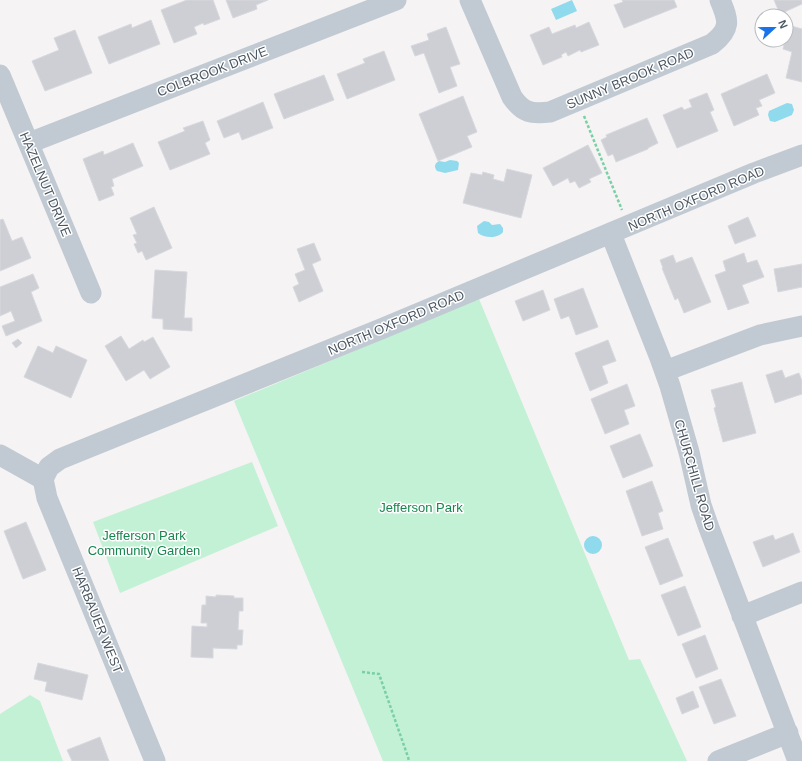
<svg xmlns="http://www.w3.org/2000/svg" width="802" height="761" viewBox="0 0 802 761" font-family="Helvetica,sans-serif">
<rect width="100%" height="100%" fill="#f5f3f3"/>
<path fill="#c3f1d5" d="M479 299 629 660 640 659 687 761H383L234 401Z
M252 462 278 526 120 593 93 522Z
M30 695 40 701 63 761H0V714Z"/>
<path fill="#90daee" d="M572 0 577 11 556 20 551 9Z
M787 103 792 104 794 110 792 115 775 122 770 121 768 115 769 111Z
M450 160 457 161 459 163 458 170 445 173 437 171C434 167 434 164 439 161L445 162Z
M484 221 489 222 492 225 500 224 503 228V232C498 239 484 238 478 233L477 226Z
M584 545a9 9 0 1 1 18 0a9 9 0 1 1-18 0Z"/>
<path fill="#cdcfd5" stroke="#d7d9de" d="M187 0H213L220 19 204 25 203 23 194 27 197 34 174 43 161 10Z
M226 0H268L256 5 257 9 233 18Z
M622 0H674L677 7 624 28 614 5 623 2Z
M774 0H802V4L780 14Z
M151 20 160 44 109 64 98 37 131 24 132 28Z
M589 22 599 45 581 52 580 50 568 56 566 52 561 55 562 57 543 65 530 35 549 27 552 34 575 25 576 28Z
M788 25 802 29V82L786 78 792 52 783 49 785 40H786Z
M446 27 460 64 450 67 457 86 439 93 424 53 415 56 411 46 429 40 427 34Z
M75 30 92 73 45 91 32 61 59 50 54 38Z
M384 51 395 80 347 99 337 74 365 63 363 59Z
M767 74 775 93 759 100 762 106 756 108 759 115 734 126 721 94Z
M324 75 334 100 284 119 274 94Z
M707 93 714 110 710 112 718 131 677 148 663 115 682 107 684 110 692 107 689 100Z
M463 96 477 132 467 136 472 147 438 161 419 114Z
M263 102 273 128 242 140 239 132 224 138 217 121Z
M647 118 658 143 648 148V149L616 162 613 154 608 156 601 140 607 137 606 135Z
M203 121 210 140 205 143 210 154 170 170 158 142 185 131 183 128Z
M133 143 143 166 112 179 114 186 111 187 114 195 99 201 83 159 103 151 104 155Z
M588 145 602 173 589 179 591 182 579 188 575 181 570 183 568 178 553 186 543 168Z
M507 169 532 175 521 218 463 203 471 173 482 175 483 172 494 175 493 179 504 182Z
M154 207 172 248 146 260 142 251 138 253 134 244 137 243 133 235 137 234 130 218Z
M748 217 756 236 735 244 728 226Z
M3 219 12 241 22 237 31 258 0 271V220Z
M314 243 321 260 312 264 323 291 299 302 293 287 299 284 295 274 305 270 297 249Z
M744 253 747 263 757 260 764 277 742 285 749 303 728 310 715 275 726 271 723 261Z
M673 255 676 263 692 257 711 302 684 313 678 298 675 300 662 268H663L660 260Z
M802 264V287L778 292 774 269Z
M155 270 187 272 184 318H192V331L163 329V319L152 318Z
M33 274 39 288 31 292 42 321 6 336 2 326 15 321 11 311 0 316V287Z
M583 288 598 327 576 335 569 316 561 319 554 299Z
M543 290 550 310 523 321 515 301Z
M121 336 129 349 143 340 144 342 153 337 170 367 150 379 144 370 126 381 105 346Z
M18 339 22 343 16 348 12 343Z
M608 340 616 361 602 366 608 383 590 391 575 353Z
M38 346 53 353 56 346 87 360 71 398 24 377Z
M782 370 785 378 799 373 802 381V394L775 403 766 375Z
M742 382 756 433 723 442 714 408 716 407 711 390Z
M627 384 635 406 624 410 629 424 605 434 591 399Z
M640 434 653 466 623 478 610 446Z
M652 481 663 511 658 513 663 529 642 536 626 491Z
M26 522 46 570 23 579 4 531Z
M793 533 800 552 763 567 753 542 773 535 775 540Z
M668 538 683 576 660 585 645 547Z
M685 586 701 627 678 636 661 595Z
M216 595 234 596V598H243V611H239L238 630H243L242 645H237V649L213 648V658L191 657 192 626 207 627V623H201L202 605H206V596L216 597Z
M705 635 718 669 696 678 682 644Z
M38 663 88 675 82 700 45 691 47 682 34 679Z
M721 679 736 716 714 724 699 687Z
M693 691 699 707 682 714 676 698Z
M100 737 109 761H72L67 750Z"/>
<g fill="none" stroke-linecap="round" stroke-linejoin="round">
<path stroke="#7ad0a6" stroke-width="2.5" stroke-dasharray="3 2" stroke-linecap="butt" d="M584 116 622 210
M362 672 379 674 408 757 409 761"/>
<path stroke="#c1cad2" stroke-width="21" d="M470 0 512 97C523 113 531 114 550 112L712 44C731 29 729 21 720 0
M0 75 91 293
M29 143 396 0
M611 234 660 358 670 386 689 452 701 505 709 528 798 761
M665 371 760 335 802 326
M0 455 43 479
M43 479 49 467 60 459 381 329 754 173 802 155
M43 479 47 498 155 761
M742 616 802 592
M718 761 788 733"/>
</g>
<g text-anchor="middle" stroke-width="3" stroke-linejoin="round" paint-order="stroke">
<g font-size="13" fill="#4a5661" stroke="#fff">
<text transform="translate(212 71) rotate(-21)" y="5">COLBROOK DRIVE</text>
<text transform="translate(630 78) rotate(-23)" y="5">SUNNY BROOK ROAD</text>
<text transform="translate(46 184) rotate(67)" y="5">HAZELNUT DRIVE</text>
<text transform="translate(696 198) rotate(-23)" y="5">NORTH OXFORD ROAD</text>
<text transform="translate(396 322) rotate(-23)" y="5">NORTH OXFORD ROAD</text>
<text transform="translate(695 475) rotate(74)" y="5">CHURCHILL ROAD</text>
<text transform="translate(98 620) rotate(68)" y="5">HARBAUER WEST</text>
</g>
<g font-size="13" fill="#17864f" stroke="#fff">
<text x="421" y="512">Jefferson Park</text>
<text x="144" y="540">Jefferson Park<tspan x="144" dy="15">Community Garden</tspan></text>
</g>
</g>
<g transform="translate(774 28) rotate(68)"><circle r="19" fill="#ffffff" stroke="#b7bbc0"/>
<path d="M0-3L7 15L0 10L-7 15Z" fill="#1a73e8"/>
<text y="-6" font-size="11" font-weight="bold" text-anchor="middle" fill="#4a5661">N</text>
</g>
</svg>
